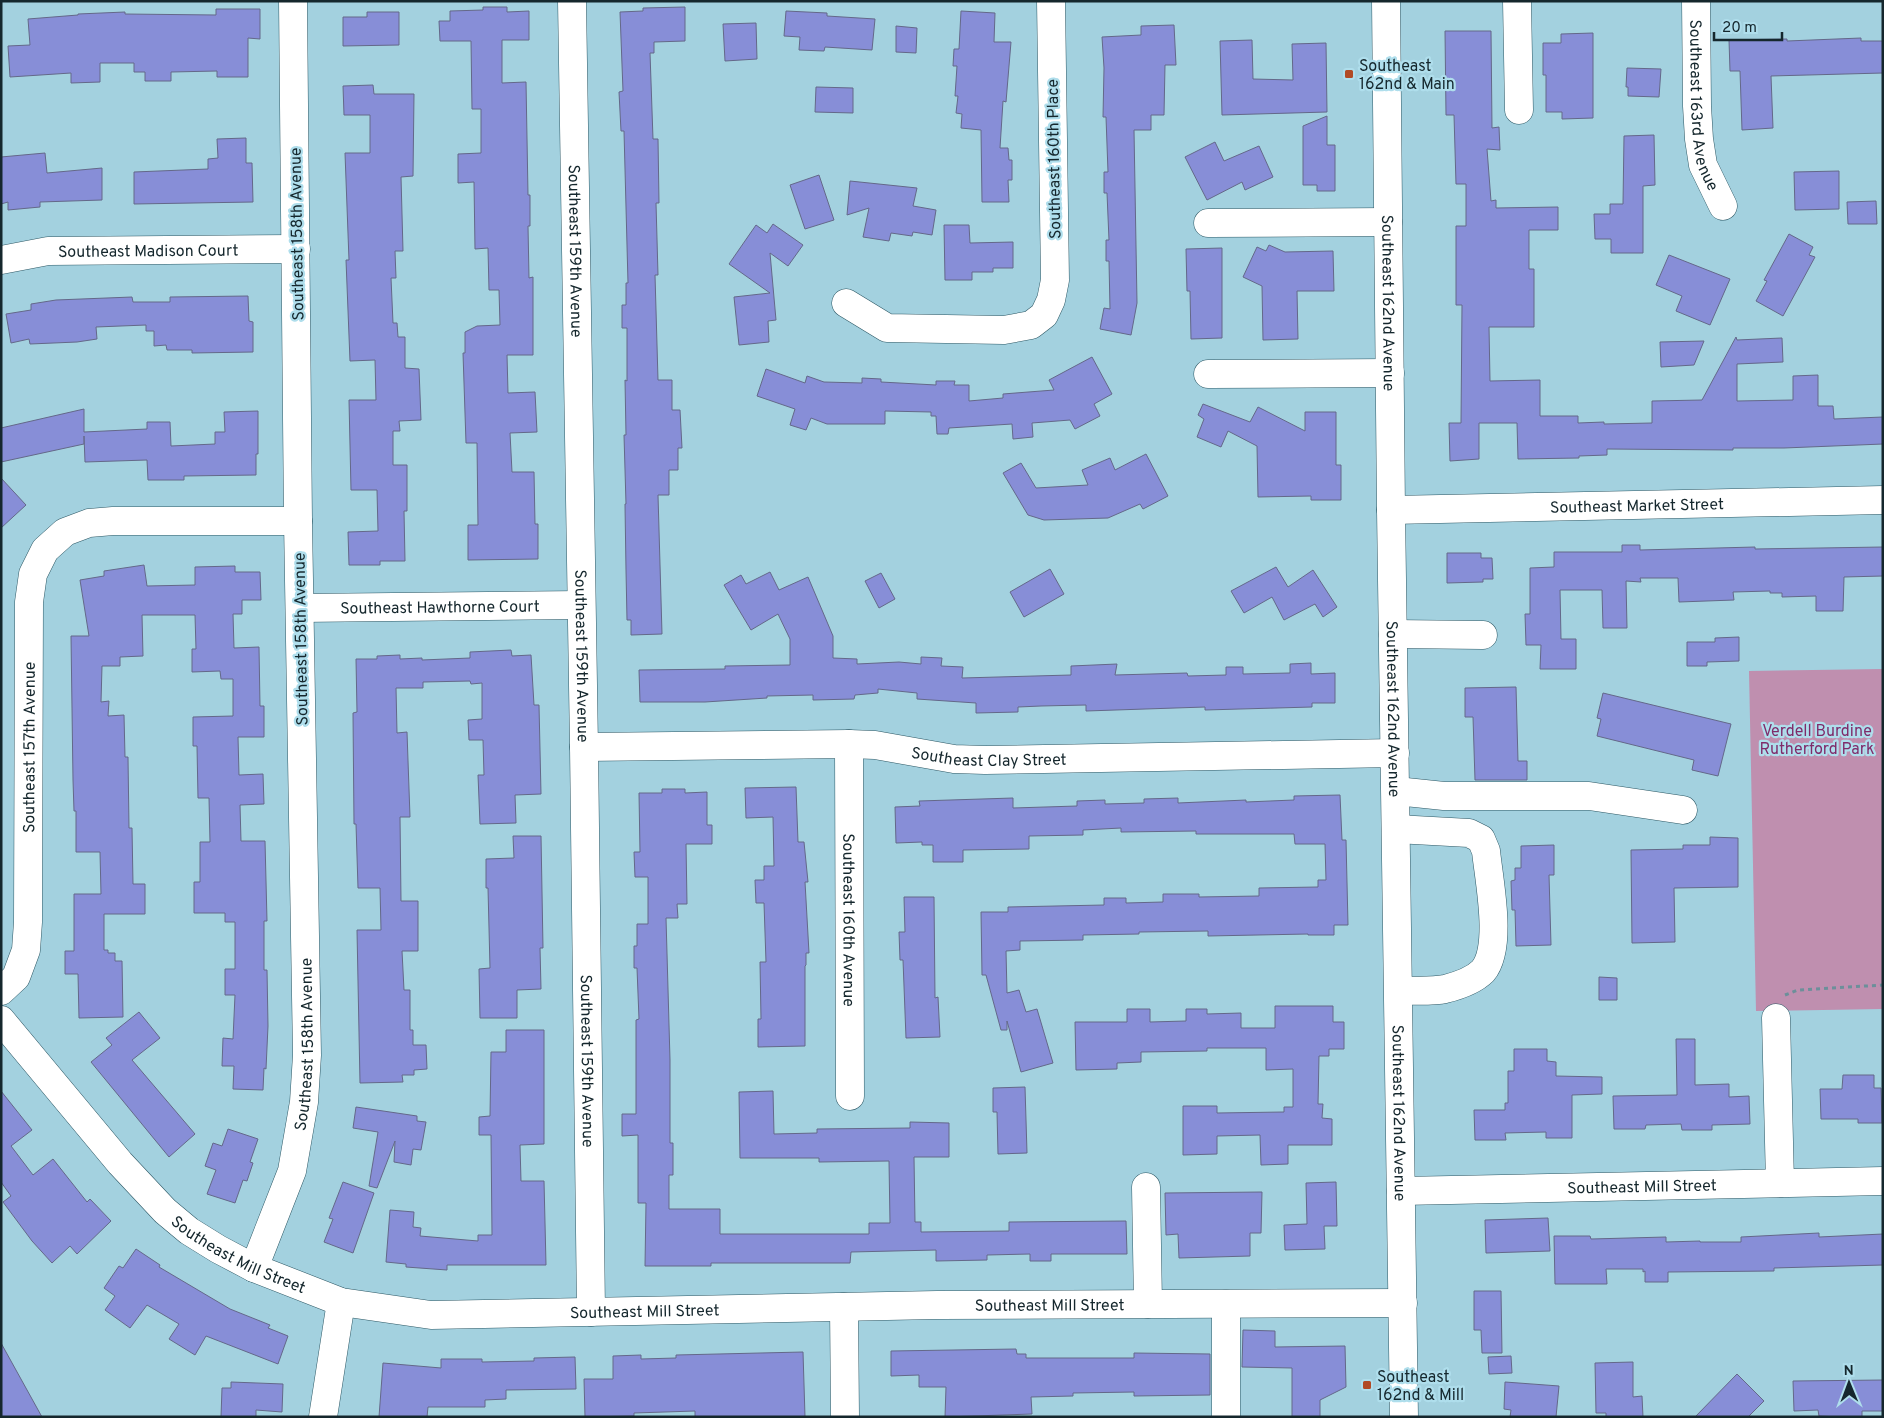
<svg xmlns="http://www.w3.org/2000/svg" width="1884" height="1418" viewBox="0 0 1884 1418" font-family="Overpass,sans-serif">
<rect width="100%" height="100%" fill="#a3d1df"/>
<path fill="#bf8faf" d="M1883 669V1009L1756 1011 1749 671Z"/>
<path fill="#878ed7" stroke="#646889" d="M483 7H507V12L529 11V40H502V83L526 82 528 195H530V226H528L529 278 533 277V355H507L508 393 535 392 537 432 510 433 512 472H534L535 524H538V559L468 560V525H478L477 443H466L463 353H465V332L477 326 500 325 499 290H489L488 248 475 249 474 182 458 183V154L481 153V109H472L471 41H440L439 21H450V11L483 10Z
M685 7V41L654 42V53H650L653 139H658L659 203H656L658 275H655L658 380H672V410H680L682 448H678V470H669V495H658L662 634 631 635V620H627L626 570 625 504H626L624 435H626L625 380 627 381V328H622V305H626V283H628L624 131H621L619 92 623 91 620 12 643 11V8Z
M216 9H260V39L248 38V77H217V71L171 72V81H145V72H134V63H100V82L71 83V73L10 77 8 46 30 45 28 19 78 15V14L125 12V14L216 15Z
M786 11 827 13V16L875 19 872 50 825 47 824 51 799 50 800 37 784 36Z
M961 11 995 13 994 42H1011L1006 102 1003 101 1000 148H1008L1009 160H1012V180H1008L1009 202H982L981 130 961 128 962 114 956 113 958 96H955L957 66H953L954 49H959Z
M367 12H399V45L343 46V17H367Z
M756 23 757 59 725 61 723 24Z
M1174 25 1176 65H1165L1164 115H1151V130H1134L1137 303 1131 335 1100 329 1104 308 1110 309 1109 261H1106V240H1109L1107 193H1104V172H1108L1106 117H1103L1104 68 1102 37 1141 35V26Z
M896 26 917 28 916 53 896 52Z
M1445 31H1491L1492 128 1499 127 1500 150 1487 149 1491 201 1496 200V208L1558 207V230H1529V269H1534V327H1489L1490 381 1540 380V416H1578V423L1604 422V424L1652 423V401L1702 400 1736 337 1737 340 1782 338 1783 362 1737 364V401L1793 400V376L1818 375V406H1833L1834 419 1883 417V444L1784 448H1733V450L1607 449V455L1579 456V458L1518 459 1517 423H1479V459L1450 461 1449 423H1461L1462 305H1456V226H1466V184H1456L1454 115H1446Z
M1593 33V118L1562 119V112H1546V75H1543V43H1561V34Z
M1861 38V41H1883V73L1771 76 1773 128 1742 130 1740 71H1730L1729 40 1787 39V41Z
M1252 40 1253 79 1293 80 1292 44 1326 43 1327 112 1222 115 1220 41Z
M1627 68 1661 69 1659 97 1628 96V87H1626Z
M373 85 374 94H414L413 176 401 177 403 251H395L396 278H391L393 323H397L398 337H405V368L419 369 421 420 399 421 400 431H393V465H407V511H404L405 561H380V565H349L348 532 378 531 377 490H351L349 400H376L375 360 350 361 346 260H349L345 153H370V115H344L343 86Z
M816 87 853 88V113L815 112Z
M1327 116V145H1335V191H1317V185H1303V126Z
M1654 135 1655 185 1643 186V253H1611V239H1595L1594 214H1610V204H1623L1624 136Z
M246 138V163H252L253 202 134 204V172L208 169V159L218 158 217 139Z
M1215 142 1224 161 1259 146 1273 177 1245 190 1242 182 1207 200 1185 157Z
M45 153 47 173 102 168V200L40 202V207L8 210V202L1 204V157Z
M1839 171V209L1795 210 1794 172Z
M819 175 834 220 805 229 790 185Z
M850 181 917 188 913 206 936 210 932 235 913 232 912 236 891 233 889 241 863 237 869 208 847 215Z
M1876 201 1877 224H1848L1847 202Z
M773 224 803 245 788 266 770 253 776 320 768 321 769 342 739 345 734 297 770 293 729 264 756 225 767 233Z
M944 225H969L970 243 1013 242V268H993V272H972V280H945Z
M1789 234 1813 247 1809 255 1815 257 1783 316 1756 301 1767 281 1764 280Z
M1269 245 1285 252 1333 251 1334 291H1297L1298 339 1263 340 1262 286 1243 277 1257 247 1266 251Z
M1222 248V338L1191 339 1190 291H1187L1186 249Z
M1669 255 1730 279 1710 325 1676 311 1682 296 1656 285Z
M248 296 249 321 253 322V352L192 353V350H167L166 345 154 346V331H146V325L96 327 97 339 77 342 30 344 29 339 11 343 6 314 31 310V304L56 300 132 297 133 302H170V297Z
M1704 341 1694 365 1661 367 1660 342Z
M1092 357 1112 394 1094 404 1100 416 1075 429 1070 420 1032 423 1033 437 1013 439 1012 424 949 428 948 434H937L936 416H931V412L885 411V424H827L811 418 806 430 790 425 795 409 757 396 766 369 805 383 807 376 824 382 862 383V378L881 379V382L936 385V381H955L954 385H969V401L1003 398V394L1054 390 1049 380Z
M1203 404 1250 422 1258 407 1305 431V412H1336V465H1341V500H1311V496L1258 497 1257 446 1228 431 1221 447 1197 437 1204 419 1198 415Z
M84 409V432L147 429V422H170L171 446 215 444V432H225L224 412 258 411V454H256V475L184 476V480H148L147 460 85 462 84 436V444L1 462V428Z
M1146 454 1168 496 1143 509 1140 504 1108 518 1044 520 1028 515 1003 473 1021 463 1036 488 1088 485 1082 470 1110 458 1115 470Z
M1 478 26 505 1 528Z
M1622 545H1640V550L1755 547V549L1883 547V576L1844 577 1843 611H1816V596L1782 597V593H1770V591L1733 592 1734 600 1679 602 1678 578H1640L1641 582 1626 581 1627 628H1603L1602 590H1560L1561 639H1576V669H1540L1541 645H1526L1525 614H1530V568L1554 567V552H1622Z
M1447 553H1481V558H1492L1493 579H1483V582L1447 583Z
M144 565 147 586 195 585V567L235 566V572H260L261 600H242V614H233L234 648 259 647 260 706H264V737H238L239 775 263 774 264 804 240 805 241 841H265L267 921H264V970H267L268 1026 266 1069 264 1068 263 1090 233 1089 234 1066H222L223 1038 233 1039 235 995H225V969H235V922H225V913H194V882H200V842H210L209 798H198L197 746H193V717L233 716V679H221L220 671 192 672V649H196L195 615H142L143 656 120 657V666H102L101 702 109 701 108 716 124 715 125 757H128L129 828H132L133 884H145V914H104V950H108V953H115V961H122L123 1017 79 1018 78 974H65V951H74V894H101L100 852H76V811H74L73 780 71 636H89L80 580 104 576V571Z
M1276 567 1288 587 1313 570 1337 607 1323 617 1315 604 1284 620 1272 597 1244 613 1231 591Z
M1050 569 1064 594 1024 617 1010 592Z
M770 572 779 590 808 577 833 636V658L857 659V664L899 662 921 664V657L942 658 941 666 963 667 962 678 1071 675V666L1117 664 1115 675 1187 673 1188 676 1226 675V667H1243V674L1290 673V664L1311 663V674L1335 673V703H1312V707L1205 710V707L1086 711V705L1041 706 1018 707V712L976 713V703L917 699V693L878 689V693L855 695 854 699 813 700V695L767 696V698L705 702H640L639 670 725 669V666L790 665V639L778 614 751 630 724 585 741 575 746 584Z
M881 573 895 599 879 608 865 581Z
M1739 637V661L1707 662V666H1687V642H1715V638Z
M511 650 512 656 531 655 534 705H539L541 794 515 795 516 823 480 824 478 775H484L483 740H469L468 720 482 719V683L471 684 470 681 423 682V688H396L397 733 407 732 410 817H400L401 901H418V951H402L404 990H410V1030H413V1045H426L427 1069 414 1070V1075H402L403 1082 360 1083 357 930H381L380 888H358L356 824H354L353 713 357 712 356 659H377V656L400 655V659L422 658V660L470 658V652Z
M1516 687 1518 761H1527V780H1475L1473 717H1465V688Z
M1603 693 1731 724 1718 776 1692 770 1694 760 1597 736 1601 719 1597 718Z
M796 787 798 842H804L808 882H805L809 953H806V965L805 966V1046L758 1047V1019H761L760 962H766L764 903H756L755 880H764V866H774L773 817 746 818 745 788Z
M662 789H685V793L707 792V825H712V844H686L687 904H677L678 918H666L670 1060V1143H673V1175H669V1209H720V1234H869V1223H890L889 1161 819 1162V1158H740L739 1092 773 1091 774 1134 817 1133V1129L910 1128V1122L949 1123V1157H914L915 1222H921V1232L1009 1231V1222L1126 1221 1127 1254H1051V1261H1030V1254L987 1255V1260L936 1261V1250L851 1252 850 1263H711V1266H645L646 1203H638V1135L622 1136V1114H636V1020L639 1019 637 968H634V946H637V924H648V877H635L634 852H640L639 793H662Z
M1340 795 1342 840H1346L1348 925H1334V935H1308V934L1208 936V931L1139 932V934L1083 935V940L1020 941V950L1006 951 1007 993 1019 990 1026 1012 1037 1009 1053 1063 1021 1072 1007 1021V1030H1001L986 975H982L981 912H1008V907L1104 905V898H1126V903L1163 902V894H1199V897L1259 896V888L1318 887V880H1326L1325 844H1295L1294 834H1196V831L1121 832V828L1083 830V835L1029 836V849L963 850V862H933V845H922V842L896 843 895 807 920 806 919 801 1013 798V808L1077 806V801L1105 800V804L1144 803V799L1178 798V803L1246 800V802L1294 800V796Z
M513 836H541L543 948H540L541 989 517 990V1018H480L479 969 490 968 488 888H486V859L514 858Z
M1710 837 1738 838V887L1674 888 1675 942 1632 943 1631 850 1683 849V845H1710Z
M1554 845V875H1549L1551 945 1516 946 1515 910H1512L1511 881 1515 880V868H1521V846Z
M904 897H934L935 998 938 997 940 1037 906 1038 903 960H900L899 932H905Z
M1599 977 1617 978V1000H1599Z
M1275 1006H1333V1022H1344V1049H1329V1056H1319L1318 1104H1323L1322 1118 1332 1119V1145H1288V1164L1261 1165 1260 1135 1217 1136V1154L1183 1155V1106H1217V1113L1284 1112V1107H1293V1069L1266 1070V1048H1207V1051L1141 1052V1062L1117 1063V1069L1076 1070 1075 1022H1127V1009H1150V1022L1186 1021V1009H1207V1014L1241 1013V1028H1275Z
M139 1012 160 1038 132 1060 195 1134 169 1157 91 1062 112 1045 106 1038Z
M506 1030H544V1144L520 1145 521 1181H544L546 1265H447V1270L406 1267V1264L386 1262 390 1210 414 1212 413 1227 421 1228 420 1236 478 1241V1235H492L491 1135H479V1117L490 1116 491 1052H506Z
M1676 1039H1695V1085L1729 1084V1097L1749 1096 1750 1124 1712 1125V1130H1682L1681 1124 1646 1125 1645 1129H1614L1613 1096 1677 1095Z
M1514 1049H1547V1061L1556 1062V1076L1602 1077V1094L1572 1095V1138H1546V1132L1505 1133 1506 1140H1475L1474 1110H1505V1103H1508V1071H1514Z
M1843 1075H1874V1088H1881L1882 1123H1858V1119H1821L1820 1089H1842Z
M1025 1087 1027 1153 998 1154 997 1112H993V1088Z
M1 1091 32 1130 11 1146 33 1175 53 1159 87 1202 90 1199 111 1221 77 1254 70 1246 52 1263 32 1241 3 1202 11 1196 1 1182Z
M356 1107 417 1116V1121L426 1122 421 1150 413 1149 411 1165 394 1162 395 1141 377 1188 369 1186 378 1132 353 1128Z
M228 1129 258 1139 250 1162 253 1163 247 1181 243 1180 235 1203 207 1194 216 1170 205 1166 213 1143 222 1146Z
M343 1182 374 1193 353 1253 324 1242 333 1219 329 1218Z
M1336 1182 1337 1226H1324L1325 1249 1285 1250 1284 1225 1307 1224 1306 1183Z
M1262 1192 1261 1233H1250V1256L1179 1258 1178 1234 1166 1235 1165 1193Z
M1548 1218 1550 1251 1486 1253 1485 1220Z
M1819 1233V1237L1883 1234V1265L1774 1268V1271L1668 1272V1282H1645V1271L1643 1272V1269H1606L1607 1284H1555L1554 1236H1590L1591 1239 1666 1237V1242L1700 1241V1242H1741V1237Z
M136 1249 160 1265 159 1267 230 1309 270 1325 268 1328 288 1336 278 1364 206 1336 195 1355 169 1339 179 1324 147 1305 130 1328 105 1310 115 1296 104 1288 119 1266 123 1268Z
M1474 1291H1501L1502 1353H1482L1481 1330H1474Z
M1243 1330 1275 1331V1347L1345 1346 1346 1387 1320 1400V1417H1292V1368L1242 1367Z
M1 1343 42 1417H1Z
M1016 1349 1017 1354H1026V1358H1134V1353L1210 1354V1395L1134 1396V1392L1073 1393V1396L1031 1397 1032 1414 945 1417 946 1387H919V1375L891 1376V1351Z
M803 1352 805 1417H695V1411L634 1413V1416L585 1417 584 1379H613V1356L641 1355V1359L676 1358V1355Z
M1511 1356 1512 1373 1489 1374 1488 1357Z
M575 1357 576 1389 506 1390V1399L485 1400V1407H428L427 1417H379L383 1363 441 1368V1359H482V1362L534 1361V1358Z
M1633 1362V1397L1642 1396 1643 1417H1606V1413H1596L1595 1363Z
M1737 1374 1764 1401 1748 1417H1695Z
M1883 1380V1411H1862V1417H1840L1819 1416 1818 1410 1794 1411 1793 1381Z
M231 1382 283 1384 282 1412 256 1410V1417H221L222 1388H231Z
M1505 1382 1559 1386 1556 1417H1510L1511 1410 1504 1409Z"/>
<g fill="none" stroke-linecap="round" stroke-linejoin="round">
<defs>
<g id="minor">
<path id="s1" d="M572 1 584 747 591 1312"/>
<path d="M1517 1 1519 110"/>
<path id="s2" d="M1696 1 1697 106 1699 139 1703 165 1723 206"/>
<path d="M1208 223 1388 222"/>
<path id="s3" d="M1 260 48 251 296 249"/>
<path d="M846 303 887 328 1004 330 1031 325 1044 315 1051 300 1055 280 1051 1"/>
<path d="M1208 374 1390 373"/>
<path id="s4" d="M1391 510 1883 500"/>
<path id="s5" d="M300 608 581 605"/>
<path d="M1393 634 1483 635"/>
<path id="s6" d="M849 744 850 1096"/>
<path id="s7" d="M584 747 849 744 875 745 954 759 985 760 1395 753"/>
<path d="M1396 791 1444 796H1589L1683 810"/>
<path d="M1396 829 1469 833 1481 839 1486 851C1489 881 1503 947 1483 971 1474 980 1457 986 1445 989 1431 992 1413 990 1399 991"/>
<path id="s8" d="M1 991 16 977 26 950 28 922 29 602 33 574 45 550 65 532 89 523 113 521H298"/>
<path d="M1776 1018 1780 1183"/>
<path id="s9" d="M1 1020 120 1163 165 1211 189 1231 218 1249 254 1268 341 1302 431 1315 937 1305 1403 1303"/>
<path d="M1146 1187 1148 1304"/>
<path id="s10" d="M1401 1191 1883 1181"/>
<path id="s11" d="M254 1268 292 1171 304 1102 307 1055 298 521 293 1"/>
<path d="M844 1307 845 1417"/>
<path d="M323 1417 341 1302"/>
<path d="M1226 1417V1304"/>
</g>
<g id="major">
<path id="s12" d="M1386 1 1391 510 1404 1417"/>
</g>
</defs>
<use href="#minor" stroke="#2d5865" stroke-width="29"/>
<use href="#major" stroke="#2d5865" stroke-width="29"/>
<path stroke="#6c8f9a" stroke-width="3" stroke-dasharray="4 4" stroke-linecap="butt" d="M1785 995 1798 990 1883 985"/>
<use href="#minor" stroke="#fff" stroke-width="28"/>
<use href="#major" stroke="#fff" stroke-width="28"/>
</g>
<g fill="#b14a25" stroke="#afdeec" stroke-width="2">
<rect x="1344" y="69" width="10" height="10" rx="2.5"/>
<rect x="1362" y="1380" width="10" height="10" rx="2.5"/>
</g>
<g text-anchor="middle" stroke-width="4.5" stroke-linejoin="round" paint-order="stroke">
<g font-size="16" fill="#15272d" stroke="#afdeec" text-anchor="start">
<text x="1359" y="71">Southeast<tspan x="1359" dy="18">162nd &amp; Main</tspan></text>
<text x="1377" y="1382">Southeast<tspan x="1377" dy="18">162nd &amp; Mill</tspan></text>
</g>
<g font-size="16" fill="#15272d" stroke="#afdeec">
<text dy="6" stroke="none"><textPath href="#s2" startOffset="105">Southeast 163rd Avenue</textPath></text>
<text transform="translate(1053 159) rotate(-91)" y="6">Southeast 160th Place</text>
<text transform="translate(296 234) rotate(-91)" y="6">Southeast 158th Avenue</text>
<text dy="6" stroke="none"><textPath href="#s3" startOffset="148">Southeast Madison Court</textPath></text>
<text dy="6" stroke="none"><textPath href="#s1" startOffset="250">Southeast 159th Avenue</textPath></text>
<text dy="6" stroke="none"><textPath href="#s12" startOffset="302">Southeast 162nd Avenue</textPath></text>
<text dy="6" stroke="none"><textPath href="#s4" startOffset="246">Southeast Market Street</textPath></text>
<text dy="6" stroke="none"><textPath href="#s5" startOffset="140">Southeast Hawthorne Court</textPath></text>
<text transform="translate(300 639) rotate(-91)" y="6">Southeast 158th Avenue</text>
<text dy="6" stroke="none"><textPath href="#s1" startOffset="655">Southeast 159th Avenue</textPath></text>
<text dy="6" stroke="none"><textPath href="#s12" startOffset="708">Southeast 162nd Avenue</textPath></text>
<text dy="6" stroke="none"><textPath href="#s8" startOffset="252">Southeast 157th Avenue</textPath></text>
<text dy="6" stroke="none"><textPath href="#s7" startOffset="406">Southeast Clay Street</textPath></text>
<text dy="6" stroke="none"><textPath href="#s6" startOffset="176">Southeast 160th Avenue</textPath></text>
<text dy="6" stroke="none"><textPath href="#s11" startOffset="232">Southeast 158th Avenue</textPath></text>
<text dy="6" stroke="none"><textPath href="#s1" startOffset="1060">Southeast 159th Avenue</textPath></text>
<text dy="6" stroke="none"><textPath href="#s12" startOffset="1112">Southeast 162nd Avenue</textPath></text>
<text dy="6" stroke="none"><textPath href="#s10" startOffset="241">Southeast Mill Street</textPath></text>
<text dy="6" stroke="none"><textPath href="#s9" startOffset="338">Southeast Mill Street</textPath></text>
<text dy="6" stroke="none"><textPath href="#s9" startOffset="1161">Southeast Mill Street</textPath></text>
<text dy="6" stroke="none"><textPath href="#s9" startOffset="756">Southeast Mill Street</textPath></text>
</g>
<g font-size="16" fill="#7f2b6a" stroke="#afdeec">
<text x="1817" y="736">Verdell Burdine<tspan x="1817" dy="18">Rutherford Park</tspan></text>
</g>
</g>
<rect width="1884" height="1418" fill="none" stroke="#15272d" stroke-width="5"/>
<g transform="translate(1849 1383) rotate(359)" stroke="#afdeec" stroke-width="4" paint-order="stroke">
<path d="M0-4L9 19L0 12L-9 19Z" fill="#15272d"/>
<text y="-8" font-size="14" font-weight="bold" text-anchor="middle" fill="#15272d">N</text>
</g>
<path d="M1714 32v8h68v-8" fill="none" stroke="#15272d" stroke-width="2.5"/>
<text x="1722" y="32" font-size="15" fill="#15272d" stroke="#afdeec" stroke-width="4" paint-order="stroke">20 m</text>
</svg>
